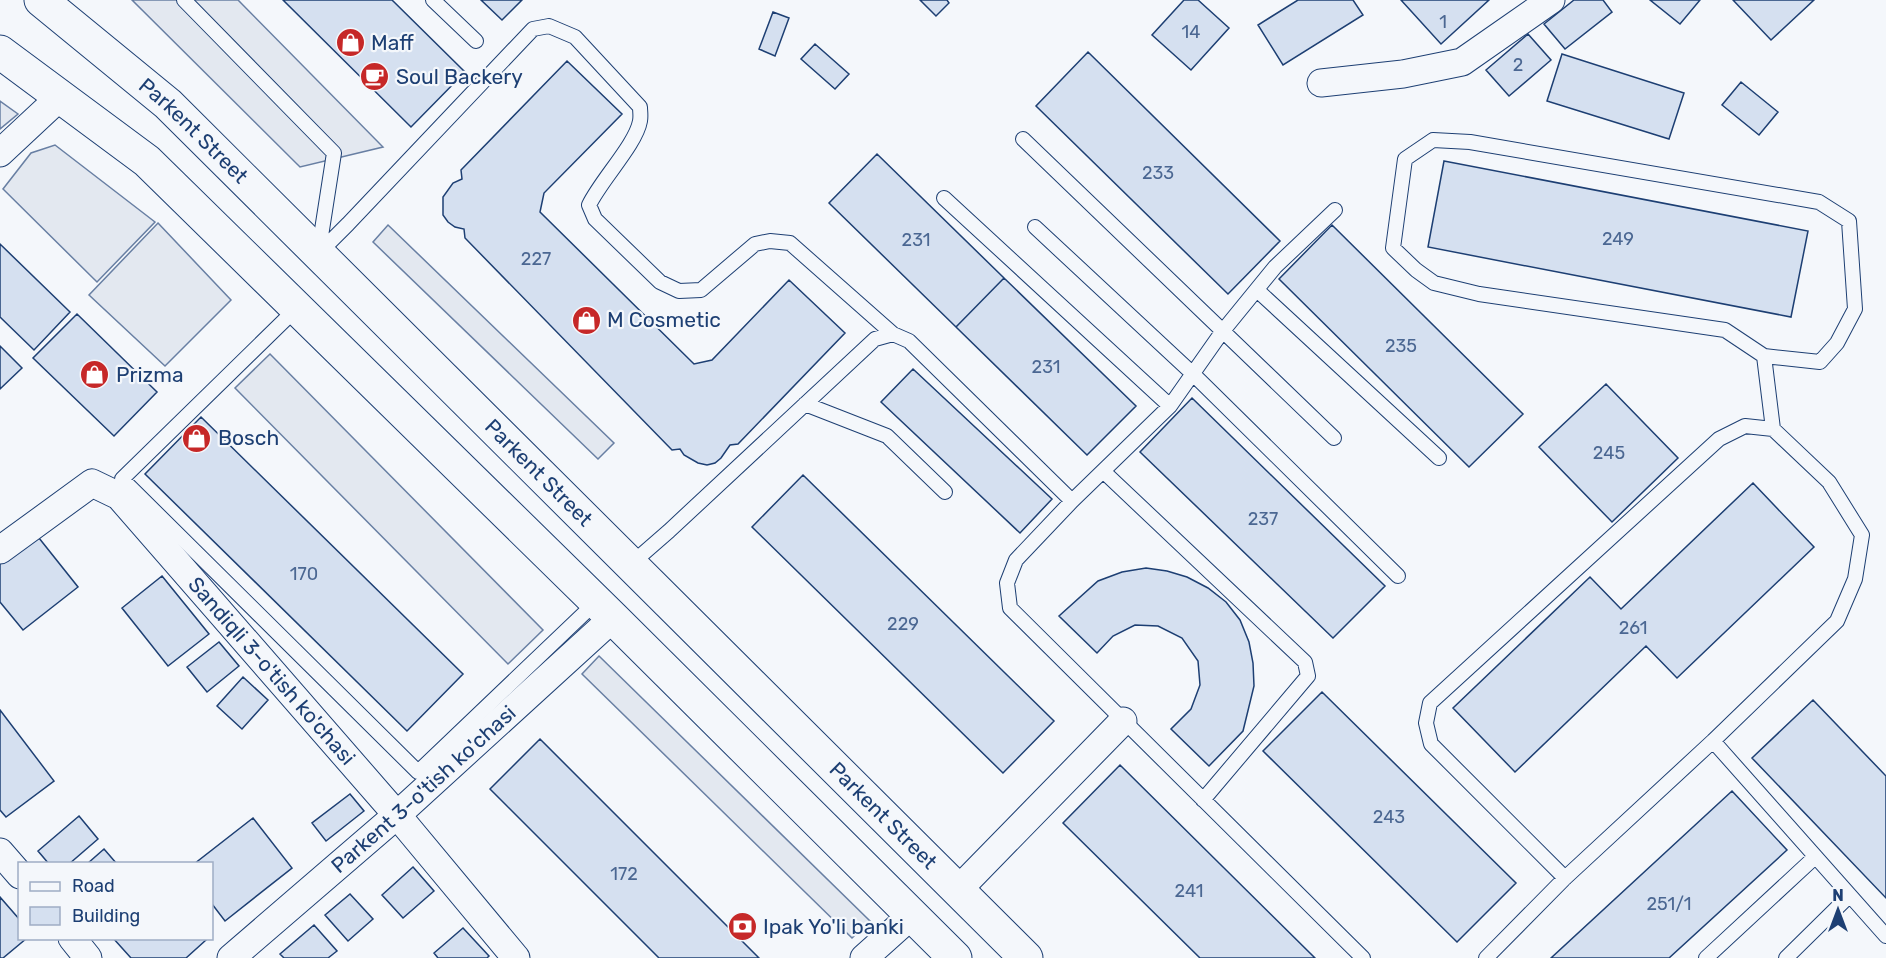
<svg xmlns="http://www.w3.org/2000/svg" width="1886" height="958" viewBox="0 0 1886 958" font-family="Rubik,sans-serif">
<rect width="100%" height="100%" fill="#f4f7fb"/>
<path fill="#e3e8f0" stroke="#687fa3" stroke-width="1.5" d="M132 0H238L383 147 300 167Z
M0 101 18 114 0 129Z
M55 145 155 222 97 282 3 189 31 153Z
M158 223 231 300 165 366 89 295Z
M388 225 614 443 598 459 373 242Z
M270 354 543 630 508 664 235 388Z
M599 656 870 921 852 938 582 674Z"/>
<path fill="#d5e0f0" stroke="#1d3f73" stroke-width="1.5" d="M283 0H392L465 72 411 127Z
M481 0H522L502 20Z
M920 0H947L949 3 936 16Z
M1184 0H1198L1229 28 1191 70 1152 35Z
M1298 0H1353L1363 15 1283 65 1258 25Z
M1401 0H1489L1441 44Z
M1574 0H1603L1612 12 1565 49 1544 24Z
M1650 0H1700L1680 24Z
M1733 0H1814L1771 40Z
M773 12 789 18 775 56 759 49Z
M1528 34 1551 60 1509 96 1486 70Z
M815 44 849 74 835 89 801 59Z
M1088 52 1280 241 1228 294 1036 106Z
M1562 54 1684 93 1669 139 1547 101Z
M567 61 622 114 544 193 540 212 694 364 712 360 789 280 845 333 738 444 730 445 721 458 715 463 707 465 698 463 684 455 680 449 672 450 465 238 464 229 455 227 448 222 443 215V197L453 183 462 179 461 170Z
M1741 82 1778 112 1759 135 1722 105Z
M877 154 1004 278 956 327 829 203Z
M1444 161 1808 231 1791 317 1428 247Z
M1332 225 1523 414 1469 467 1279 279Z
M0 244 70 312 34 350 0 317Z
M1004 278 1136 406 1087 455 956 327Z
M77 314 157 392 114 436 33 358Z
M0 346 22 368 0 389Z
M913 369 1052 499 1020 533 881 402Z
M1606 384 1678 458 1612 522 1539 447Z
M1192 398 1385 586 1333 638 1140 452Z
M201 417 463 674 407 731 145 474Z
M803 475 1054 721 1003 773 752 527Z
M1753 483 1814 547 1677 678 1646 646 1515 772 1453 708 1590 577 1621 609Z
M35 533 78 587 23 630 0 602V562Z
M1146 568 1167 571 1187 577 1208 588 1226 602 1240 620 1249 642 1253 663 1254 686 1243 731 1209 766 1171 729 1191 709 1200 685 1198 661 1182 638 1158 626 1135 625 1113 636 1097 653 1059 616 1098 581 1122 572Z
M162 576 209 634 168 666 122 608Z
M219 642 239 666 207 692 187 667Z
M243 677 268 700 242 729 217 706Z
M1322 692 1516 883 1457 942 1263 751Z
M1813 700 1886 776V898L1752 758Z
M0 710 54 781 6 817 0 810Z
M540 739 759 958H659L490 789Z
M1120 765 1315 958H1200L1063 823Z
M1732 791 1787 850 1669 958H1551Z
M350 794 364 811 326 841 312 823Z
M79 816 98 839 69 864H49L38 851Z
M253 818 292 868 225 921 212 904V864H194Z
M104 849 117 864H87Z
M413 867 434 891 403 918 382 895Z
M350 894 373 919 348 941 325 915Z
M0 897 20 920V938H27L3 958H0Z
M314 925 337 951 328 958H284L280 954Z
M463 928 489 956 487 958H438L434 953Z
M113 938H204L206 940 186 958H131Z"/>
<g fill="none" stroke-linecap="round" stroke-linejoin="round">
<defs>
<path id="lane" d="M184 0 334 153 319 249
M433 0 476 41
M1023 139 1334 438
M1433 140 1470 142 1819 202 1849 221 1855 309 1837 343 1820 362 1764 356 1725 330 1479 294 1434 283 1416 270 1393 248 1405 159Z
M944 198 1170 406
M1335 210 1275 267 1222 332 1170 406 1072 501 1016 560 1007 583 1010 608 1363 958
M1035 227 1193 374 1398 576
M318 254 348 224 533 29 549 26 575 37 640 107C640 111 641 116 640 121 636 144 601 180 589 205L595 219 660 282 679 291 701 290 755 244 770 241 790 243 893 334
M1257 290 1439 458
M297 308 122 479 418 772 596 602
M1764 356 1773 429
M805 404 887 436 945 492
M1103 471 1305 662 1308 676 1203 800
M630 565 669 531 875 339 893 334 909 341 1072 501
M1713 741 1886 936
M1486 958 1565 878 1713 741 1837 621 1855 579 1862 535 1829 482 1773 429 1745 426 1719 439 1430 703 1426 723 1431 744 1565 878
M1706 958 1815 857
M1786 958 1849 896"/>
<g id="street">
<path d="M1321 83 1403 74 1462 62 1551 0"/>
<path d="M0 153 60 97"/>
<path id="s1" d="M0 550 92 483 119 496 397 815 516 958"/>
<path d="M0 852 20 875"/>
<path d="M957 891 1123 721"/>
<path d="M72 938 88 958"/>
<path id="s2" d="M231 958 397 815 613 618"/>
<path d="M864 958 912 915"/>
</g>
<g id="primary">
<path id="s3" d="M41 0 168 104 1026 958"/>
<path d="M0 52 147 161 613 618 955 958"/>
</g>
</defs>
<use href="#lane" stroke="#1d3f73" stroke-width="16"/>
<use href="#street" stroke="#1d3f73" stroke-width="29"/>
<use href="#primary" stroke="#1d3f73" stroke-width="35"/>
<use href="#lane" stroke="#f4f7fb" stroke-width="14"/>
<use href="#street" stroke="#f4f7fb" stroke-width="27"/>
<use href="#primary" stroke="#f4f7fb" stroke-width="33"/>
</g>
<defs>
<symbol id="shop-disc" viewBox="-11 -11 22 22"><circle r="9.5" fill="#c62828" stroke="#f4f7fb"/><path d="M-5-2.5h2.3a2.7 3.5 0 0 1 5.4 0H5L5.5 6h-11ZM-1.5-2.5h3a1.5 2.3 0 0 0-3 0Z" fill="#fff"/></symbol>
<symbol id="cafe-disc" viewBox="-11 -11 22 22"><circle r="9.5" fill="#c62828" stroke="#f4f7fb"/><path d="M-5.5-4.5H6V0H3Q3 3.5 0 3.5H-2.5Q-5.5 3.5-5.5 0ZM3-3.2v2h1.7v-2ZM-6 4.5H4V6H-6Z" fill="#fff"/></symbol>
<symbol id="bank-disc" viewBox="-11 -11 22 22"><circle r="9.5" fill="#c62828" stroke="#f4f7fb"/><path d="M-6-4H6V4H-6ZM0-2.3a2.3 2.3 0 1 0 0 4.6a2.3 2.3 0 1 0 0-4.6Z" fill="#fff"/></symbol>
</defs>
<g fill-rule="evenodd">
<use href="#shop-disc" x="334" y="26" width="33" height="33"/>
<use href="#cafe-disc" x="358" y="60" width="33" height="33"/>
<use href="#shop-disc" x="570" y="304" width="33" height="33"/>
<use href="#shop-disc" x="78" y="358" width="33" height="33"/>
<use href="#shop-disc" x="180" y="422" width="33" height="33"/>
<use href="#bank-disc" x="726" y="910" width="33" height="33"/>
</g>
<g text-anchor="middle" stroke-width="4.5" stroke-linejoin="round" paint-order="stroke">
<g font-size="18" fill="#4b6792">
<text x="1443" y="28">1</text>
<text x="1191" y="38">14</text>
<text x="1518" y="71">2</text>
<text x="1158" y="179">233</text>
<text x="1618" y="245">249</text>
<text x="916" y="246">231</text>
<text x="536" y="265">227</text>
<text x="1401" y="352">235</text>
<text x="1046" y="373">231</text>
<text x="1609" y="459">245</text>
<text x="1263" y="525">237</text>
<text x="304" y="580">170</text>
<text x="903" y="630">229</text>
<text x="1633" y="634">261</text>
<text x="1389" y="823">243</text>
<text x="624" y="880">172</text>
<text x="1189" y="897">241</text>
<text x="1669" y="910">251/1</text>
</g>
<g font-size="21" fill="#1d3f73" stroke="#f4f7fb" text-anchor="start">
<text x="371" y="50">Maff</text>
<text x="396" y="84">Soul Backery</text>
<text x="607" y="327">M Cosmetic</text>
<text x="116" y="382">Prizma</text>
<text x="218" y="445">Bosch</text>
<text x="763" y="934">Ipak Yo'li banki</text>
</g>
<g font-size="21" fill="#1d3f73" stroke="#f4f7fb">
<text dy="7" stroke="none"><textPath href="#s3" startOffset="201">Parkent Street</textPath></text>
<text dy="7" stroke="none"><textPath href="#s3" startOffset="687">Parkent Street</textPath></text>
<text dy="7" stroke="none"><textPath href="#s1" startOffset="376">Sandiqli 3-o'tish ko'chasi</textPath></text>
<text dy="7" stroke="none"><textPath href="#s2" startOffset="256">Parkent 3-o'tish ko'chasi</textPath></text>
<text dy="7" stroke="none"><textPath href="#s3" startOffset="1173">Parkent Street</textPath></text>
</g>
</g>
<rect x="18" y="862" width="195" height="78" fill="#f4f7fb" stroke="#9eadc5" stroke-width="1.5"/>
<rect x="30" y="882" width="30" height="9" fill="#f4f7fb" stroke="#9eadc5" stroke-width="1.5"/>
<text x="72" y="892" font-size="18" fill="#1d3f73">Road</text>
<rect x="30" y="907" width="30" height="18" fill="#d5e0f0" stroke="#9eadc5" stroke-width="1.5"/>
<text x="72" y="922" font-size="18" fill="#1d3f73">Building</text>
<g transform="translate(1838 910)" stroke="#f4f7fb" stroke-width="4.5" paint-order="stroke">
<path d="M0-4.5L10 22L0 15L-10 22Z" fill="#1d3f73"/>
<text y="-9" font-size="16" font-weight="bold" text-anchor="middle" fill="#1d3f73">N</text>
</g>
</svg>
